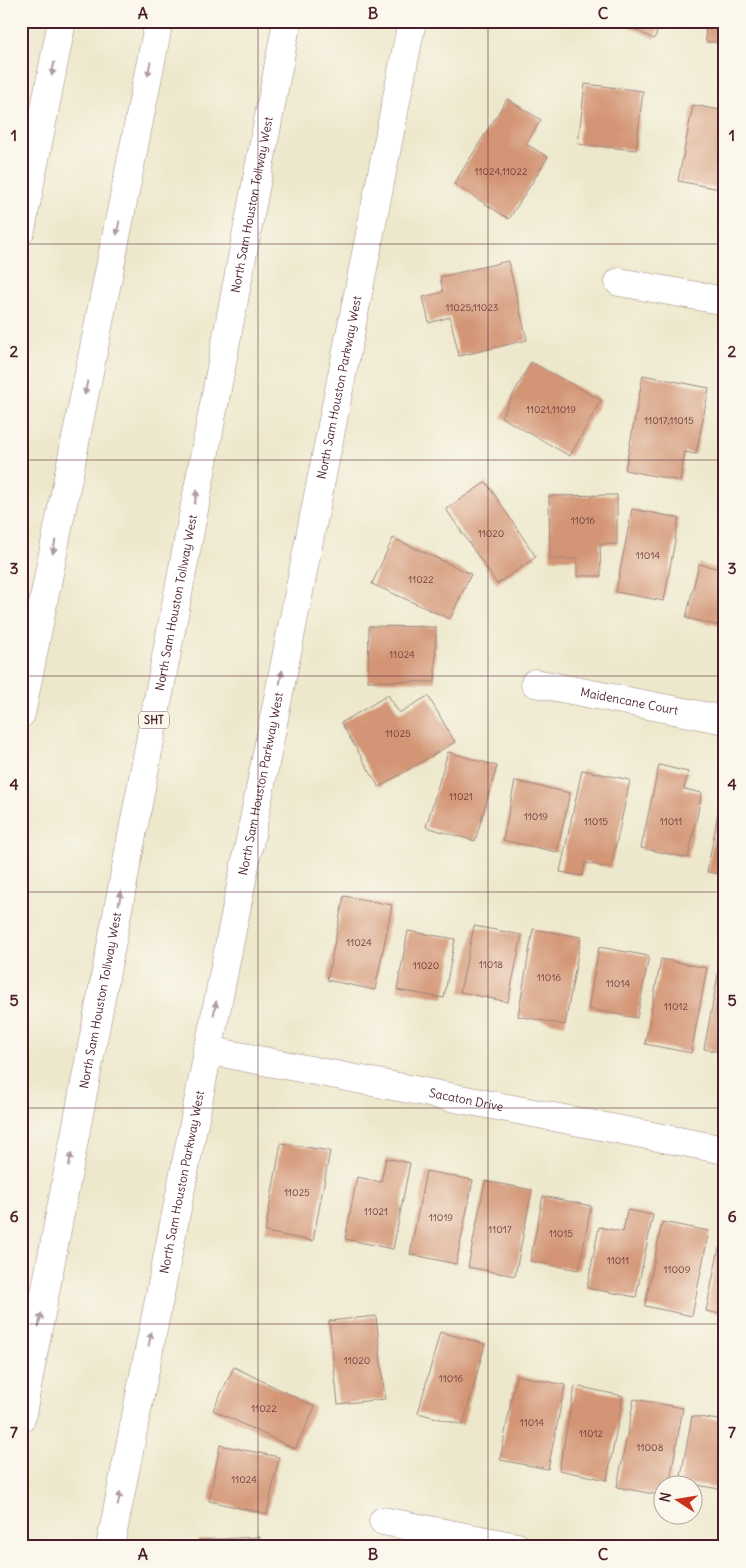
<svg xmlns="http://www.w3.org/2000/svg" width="746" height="1568" viewBox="0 0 746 1568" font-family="Delius,sans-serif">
<rect width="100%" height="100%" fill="#fbf7ec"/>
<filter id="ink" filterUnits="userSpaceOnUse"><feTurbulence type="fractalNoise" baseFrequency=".02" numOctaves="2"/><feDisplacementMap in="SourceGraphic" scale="10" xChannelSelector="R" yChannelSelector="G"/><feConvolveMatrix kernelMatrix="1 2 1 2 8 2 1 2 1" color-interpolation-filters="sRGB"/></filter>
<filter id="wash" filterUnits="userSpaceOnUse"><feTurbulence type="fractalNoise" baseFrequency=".0096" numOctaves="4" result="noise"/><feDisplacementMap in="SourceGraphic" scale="20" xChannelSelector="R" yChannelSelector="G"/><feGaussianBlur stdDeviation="1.12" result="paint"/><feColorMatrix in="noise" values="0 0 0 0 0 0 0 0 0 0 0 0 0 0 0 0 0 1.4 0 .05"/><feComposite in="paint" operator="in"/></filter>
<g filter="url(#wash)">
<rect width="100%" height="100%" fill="#ede8cc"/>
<g id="blocks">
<path fill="#d39575" d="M618 21H662L654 39Z
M705 21H725V42H706Z
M585 84 643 91 636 150 578 144Z
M507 99 541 120 526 144 548 157 509 219 454 184Z
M693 105 725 111V190L678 181Z
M508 261 527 340 459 356 450 317 429 323 423 297 443 292 440 277Z
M531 362 601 400 570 456 501 417Z
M643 375 709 388 696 454 685 452 680 481 625 470Z
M486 482 536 557 497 584 446 509Z
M617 495V544H600L601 576H577V559H550L549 496Z
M632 509 679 518 664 601 616 592Z
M393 538 471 574 450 619 372 584Z
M699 564 725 570V627L686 618Z
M369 626 436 627 435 682 368 681Z
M388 695 399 713 428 696 455 742 379 787 341 723Z
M448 752 497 766 475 841 426 827Z
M659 765 688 772 684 789 702 793 688 858 641 848Z
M582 770 630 780 611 868 585 863 582 876 560 872Z
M515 781 570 793 557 852 503 840Z
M724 782 725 783V875L707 872Z
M344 896 392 905 375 990 327 980Z
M474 926 522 935 508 1002 460 992Z
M533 929 581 937 565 1025 518 1016Z
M408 931 455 939 444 998 397 990Z
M599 947 649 956 637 1018 588 1009Z
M722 954H725V1053L704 1049Z
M661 959 707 968 691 1053 645 1044Z
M281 1143 330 1151 313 1241 265 1232Z
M386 1158 410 1163 393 1249 345 1239 357 1177 381 1182Z
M426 1171 473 1180 456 1264 410 1254Z
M485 1181 532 1190 515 1276 468 1267Z
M543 1196 591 1206 579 1270 530 1261Z
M627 1210 653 1215 636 1297 587 1288 599 1227 623 1232Z
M662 1222 709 1231 692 1316 645 1306Z
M719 1248 725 1249V1315L706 1311Z
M376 1316 385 1399 338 1404 329 1321Z
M440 1332 485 1344 463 1425 418 1413Z
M234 1367 315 1407 295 1449 213 1410Z
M516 1375 565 1385 548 1469 500 1460Z
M575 1386 623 1396 607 1480 559 1470Z
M634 1399 683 1408 669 1486H664V1496L617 1487Z
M692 1416 725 1421V1490L680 1482Z
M220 1445 279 1457 267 1514 209 1501Z
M260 1537V1547H198V1540Z"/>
</g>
</g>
<g filter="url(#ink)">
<use href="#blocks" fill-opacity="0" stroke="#9c847c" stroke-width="1"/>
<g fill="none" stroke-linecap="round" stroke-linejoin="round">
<defs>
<g id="minor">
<path d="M619 282 725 301"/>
<path id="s1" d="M535 683 725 720"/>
<path id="s2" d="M207 1050 725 1150"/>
<path d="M383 1521 517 1547"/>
</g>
<g id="secondary">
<path d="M21 230 62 21"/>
<path id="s3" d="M110 1547 412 21"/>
</g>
<g id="motorway">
<path d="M21 714 159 21"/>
<path id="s4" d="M21 1419 287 21"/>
</g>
</defs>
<use href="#minor" stroke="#9c847c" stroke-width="29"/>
<use href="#secondary" stroke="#9c847c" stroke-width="29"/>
<use href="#motorway" stroke="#9c847c" stroke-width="29"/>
<use href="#minor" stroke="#fff" stroke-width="28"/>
<use href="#secondary" stroke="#fff" stroke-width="28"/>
<use href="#motorway" stroke="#fff" stroke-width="28"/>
</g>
<defs><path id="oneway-solid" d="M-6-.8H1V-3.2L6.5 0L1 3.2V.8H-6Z" transform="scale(1.25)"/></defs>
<g fill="#ae9aa0">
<use href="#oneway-solid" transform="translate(53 69) rotate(101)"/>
<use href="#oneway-solid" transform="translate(149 69) rotate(101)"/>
<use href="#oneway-solid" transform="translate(118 228) rotate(101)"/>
<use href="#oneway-solid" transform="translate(86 388) rotate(101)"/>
<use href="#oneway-solid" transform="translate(196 497) rotate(-79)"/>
<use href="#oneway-solid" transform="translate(54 547) rotate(101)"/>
<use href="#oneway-solid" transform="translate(281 677) rotate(-79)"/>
<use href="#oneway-solid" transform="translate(120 898) rotate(-79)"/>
<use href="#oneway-solid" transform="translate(215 1008) rotate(-79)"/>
<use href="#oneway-solid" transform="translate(70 1160) rotate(-79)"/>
<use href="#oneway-solid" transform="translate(40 1320) rotate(-79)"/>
<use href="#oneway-solid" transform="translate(150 1339) rotate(-79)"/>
<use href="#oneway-solid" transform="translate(119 1499) rotate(-79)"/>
</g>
</g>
<path fill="none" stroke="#4a1f2b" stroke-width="1" stroke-opacity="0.55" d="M258 21V1547M488 21V1547M21 244H725M21 460H725M21 676H725M21 892H725M21 1108H725M21 1324H725"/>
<g text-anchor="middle" stroke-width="4" stroke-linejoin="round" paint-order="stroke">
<g font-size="10" fill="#6c3c3e">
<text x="501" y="175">11024,11022</text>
<text x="472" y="311">11025,11023</text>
<text x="551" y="413">11021,11019</text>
<text x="669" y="424">11017,11015</text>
<text x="583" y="524">11016</text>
<text x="491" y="537">11020</text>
<text x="648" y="559">11014</text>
<text x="421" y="583">11022</text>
<text x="402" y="658">11024</text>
<text x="398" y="737">11025</text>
<text x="461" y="800">11021</text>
<text x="536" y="820">11019</text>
<text x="596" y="825">11015</text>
<text x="671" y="825">11011</text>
<text x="359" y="946">11024</text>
<text x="491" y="968">11018</text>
<text x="426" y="969">11020</text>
<text x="549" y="981">11016</text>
<text x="618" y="987">11014</text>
<text x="676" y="1010">11012</text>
<text x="297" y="1196">11025</text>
<text x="376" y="1215">11021</text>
<text x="441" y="1221">11019</text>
<text x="500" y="1233">11017</text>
<text x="561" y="1237">11015</text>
<text x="618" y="1264">11011</text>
<text x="677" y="1273">11009</text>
<text x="357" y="1364">11020</text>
<text x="451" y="1382">11016</text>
<text x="264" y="1412">11022</text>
<text x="532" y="1426">11014</text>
<text x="591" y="1437">11012</text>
<text x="650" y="1451">11008</text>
<text x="244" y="1483">11024</text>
</g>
<rect fill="#fbf7ec" stroke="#7f6065" stroke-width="1" x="139" y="711.5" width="30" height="17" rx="4"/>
<g font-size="11" font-weight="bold" fill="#4a1f2b">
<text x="154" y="724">SHT</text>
</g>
<g font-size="12" fill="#4a1f2b" stroke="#fbf7ec">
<text dy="4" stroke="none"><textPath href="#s4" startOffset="1236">North Sam Houston Tollway West</textPath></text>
<text dy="4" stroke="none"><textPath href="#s3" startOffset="1182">North Sam Houston Parkway West</textPath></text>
<text dy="4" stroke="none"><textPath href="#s4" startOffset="831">North Sam Houston Tollway West</textPath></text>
<text dy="4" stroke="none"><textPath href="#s1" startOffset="96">Maidencane Court</textPath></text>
<text dy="4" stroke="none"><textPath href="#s3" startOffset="778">North Sam Houston Parkway West</textPath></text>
<text dy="4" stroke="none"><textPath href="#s4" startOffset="426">North Sam Houston Tollway West</textPath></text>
<text dy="4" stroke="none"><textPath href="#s2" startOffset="264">Sacaton Drive</textPath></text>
<text dy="4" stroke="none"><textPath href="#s3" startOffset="372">North Sam Houston Parkway West</textPath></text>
</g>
</g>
<rect width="746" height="1568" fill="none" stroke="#fbf7ec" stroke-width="55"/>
<g transform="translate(678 1500) rotate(282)"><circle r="24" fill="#fbf7ec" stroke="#b4a19f"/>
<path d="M0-4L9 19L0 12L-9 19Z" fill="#c8321e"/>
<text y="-8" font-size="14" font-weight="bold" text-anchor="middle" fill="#4a1f2b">N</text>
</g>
<rect x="28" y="28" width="690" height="1512" fill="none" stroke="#4a1f2b" stroke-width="2"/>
<g font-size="16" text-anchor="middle" font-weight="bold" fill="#4a1f2b">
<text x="143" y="19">A</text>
<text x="373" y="19">B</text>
<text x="603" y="19">C</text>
<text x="14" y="141">1</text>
<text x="732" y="141">1</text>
<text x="14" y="357">2</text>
<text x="732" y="357">2</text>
<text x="14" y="574">3</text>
<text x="732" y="574">3</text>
<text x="14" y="790">4</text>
<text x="732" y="790">4</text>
<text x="14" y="1006">5</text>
<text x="732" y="1006">5</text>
<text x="14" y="1222">6</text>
<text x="732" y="1222">6</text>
<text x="14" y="1438">7</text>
<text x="732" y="1438">7</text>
<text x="143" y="1560">A</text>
<text x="373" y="1560">B</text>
<text x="603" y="1560">C</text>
</g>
</svg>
